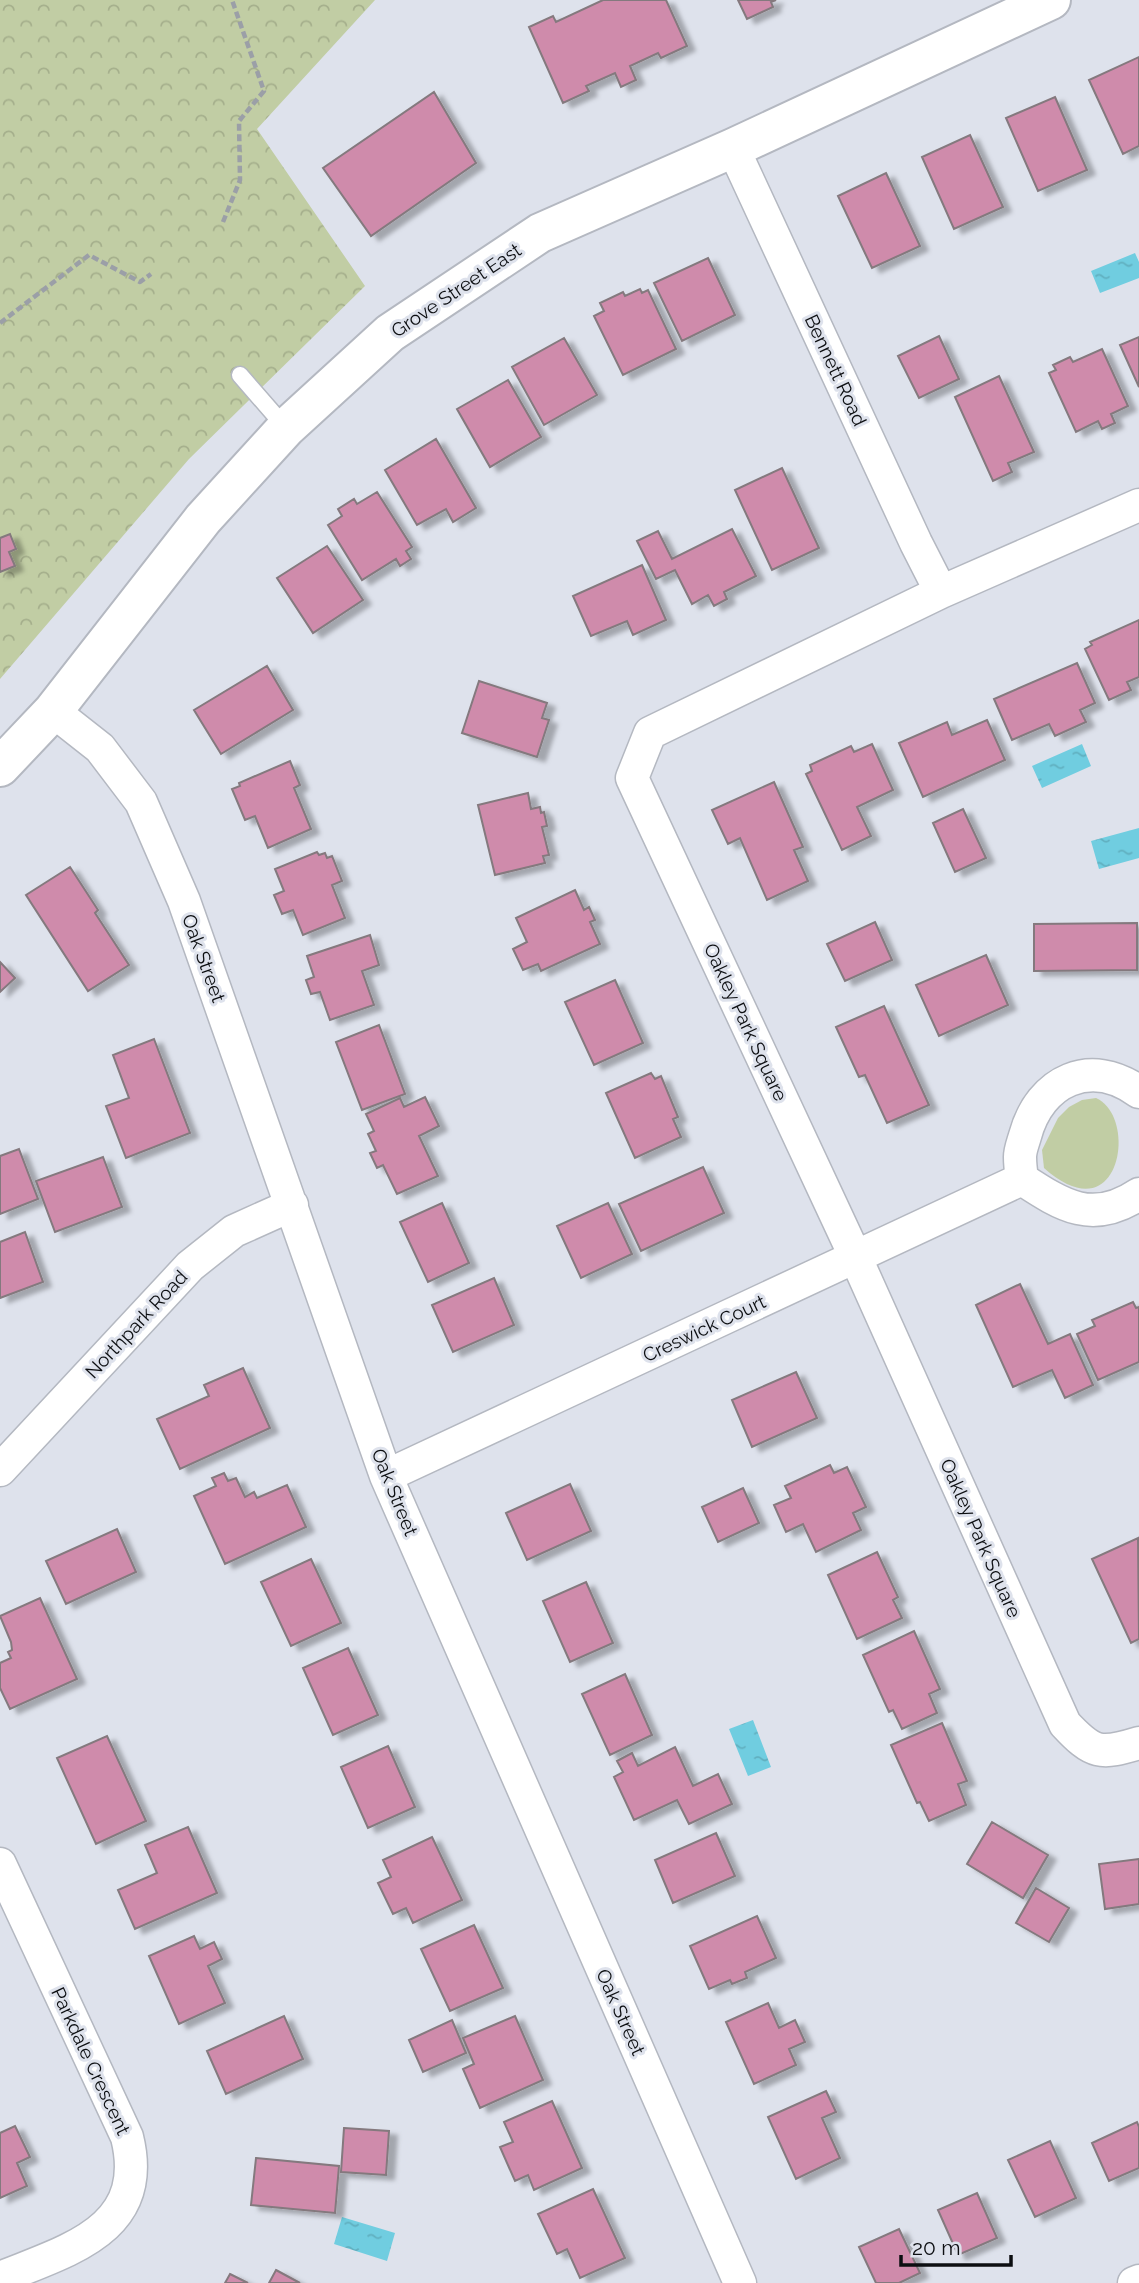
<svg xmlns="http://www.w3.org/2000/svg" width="1139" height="2283" viewBox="0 0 1139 2283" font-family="Raleway,sans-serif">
<defs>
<pattern id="park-crowns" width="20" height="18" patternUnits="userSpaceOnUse" patternTransform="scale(1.75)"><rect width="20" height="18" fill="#c1cda4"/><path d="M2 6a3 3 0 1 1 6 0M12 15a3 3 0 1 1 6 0" fill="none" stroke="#a5af8c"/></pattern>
<pattern id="water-ripples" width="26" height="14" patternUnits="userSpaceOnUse" patternTransform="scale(1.75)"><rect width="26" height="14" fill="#70cde0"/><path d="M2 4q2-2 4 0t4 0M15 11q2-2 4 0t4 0" fill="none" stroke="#60afbf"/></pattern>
<filter id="shadow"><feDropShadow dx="8" dy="4.5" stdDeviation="2" flood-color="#0004"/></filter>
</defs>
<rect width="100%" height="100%" fill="#dee2ec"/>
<path fill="#c1cda4" d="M1096 1098C1139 1117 1120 1236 1044 1168L1042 1150 1058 1118 1069 1107 1082 1100Z"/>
<path fill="url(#park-crowns)" d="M0 0H375L257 129 365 286 189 459 0 679Z"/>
<path fill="url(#water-ripples)" d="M1135 253 1139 262V278L1100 293 1091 271Z
M1082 744 1091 766 1042 788 1032 766Z
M1139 828V858L1099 869 1091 841Z
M753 1720 771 1767 748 1776 729 1729Z
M342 2217 395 2233 387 2261 334 2244Z"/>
<path fill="#cf8bab" stroke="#84797e" stroke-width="2" filter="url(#shadow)" d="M603 0H666L687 46 661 58 658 53 630 66 636 80 621 87 615 73 586 86 589 91 563 103 529 27 553 16 556 22Z
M738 0H776L771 2 773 7 747 19Z
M1139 57V146L1123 154 1089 80Z
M434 92 476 163 371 236 323 168Z
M1055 97 1087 170 1038 191 1006 118Z
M970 135 1003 207 954 229 922 157Z
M886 173 920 246 872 268 838 196Z
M708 258 735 315 682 341 654 283Z
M640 289 642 293 648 290 676 349 623 375 594 316 604 311 600 303 623 292 625 296Z
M939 336 959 379 919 398 898 356Z
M1139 337V387L1120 345Z
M564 338 597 395 544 425 512 367Z
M1102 349 1128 406 1111 414 1115 423 1102 429 1098 421 1076 432 1049 373 1056 370 1053 365 1070 357 1073 362Z
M999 376 1034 452 1008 463 1012 472 993 481 955 397Z
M508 380 541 437 490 467 457 409Z
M436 439 476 508 453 522 446 509 417 525 385 470Z
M782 468 819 548 772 570 735 490Z
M377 492 412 547 406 551 411 559 400 566 396 559 362 580 328 525 342 516 338 509 354 499 357 504Z
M732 529 756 576 724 592 727 599 714 606 708 595 692 604 675 570 656 579 637 541 658 531 672 559Z
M10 534 16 549 9 552 15 566 0 572V538Z
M327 546 363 600 313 633 277 578Z
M642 565 666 620 633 635 627 621 591 636 573 596Z
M1139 620V677L1127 682 1131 690 1109 700 1085 649 1092 645 1090 642Z
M1077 663 1095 703 1080 710 1086 722 1055 736 1049 724 1012 740 994 699Z
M267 666 293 710 221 754 194 710Z
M479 681 547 703 542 718 549 720 537 757 462 733Z
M987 720 1005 760 923 797 899 743 947 722 952 735Z
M872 744 893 790 857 807 871 836 842 850 806 774 812 771 810 765 851 746 854 752Z
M290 761 300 785 294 788 311 829 268 848 255 816 245 820 232 789 240 786 239 783Z
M774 782 803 847 794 850 808 881 767 900 740 838 728 844 712 810Z
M528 793 531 809 540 807 541 813 544 812 547 826 542 827 549 855 543 856 545 863 495 875 478 805Z
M963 809 986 858 955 872 933 823Z
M317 852 319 855 325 853 327 858 332 856 342 881 332 885 345 918 303 935 293 910 282 914 274 895 284 891 275 869Z
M70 867 98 910 95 913 129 965 88 991 26 895Z
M575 890 584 910 589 907 595 920 590 922 600 944 541 971 538 964 523 970 513 949 527 942 516 918Z
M875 922 892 960 845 981 827 944Z
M1137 923V970L1034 971V924Z
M370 935 379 965 362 971 374 1005 330 1020 320 992 311 994 306 980 314 977 307 956Z
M986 955 1008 1005 939 1036 916 985Z
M0 962 15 978 0 992Z
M615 980 643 1043 594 1065 565 1002Z
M884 1006 929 1105 887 1123 865 1075 859 1077 836 1027Z
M379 1025 405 1094 362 1110 336 1042Z
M154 1039 190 1133 126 1158 106 1106 129 1098 113 1055Z
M651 1073 655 1079 661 1076 678 1117 673 1119 681 1137 635 1158 606 1093Z
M425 1097 439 1126 419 1136 438 1176 397 1194 383 1165 377 1168 370 1153 376 1151 368 1134 374 1131 366 1114 400 1098 404 1107Z
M19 1149 38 1199 0 1214V1156Z
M103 1157 122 1207 55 1232 36 1181Z
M703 1167 724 1213 641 1251 619 1204Z
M442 1203 469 1263 428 1282 400 1222Z
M608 1203 632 1254 581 1278 557 1226Z
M25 1232 43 1282 0 1298V1242Z
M494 1278 514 1325 453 1352 432 1305Z
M1020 1284 1048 1344 1070 1334 1093 1385 1065 1398 1052 1370 1013 1387 976 1305Z
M1133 1302 1136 1308 1139 1307V1362L1098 1380 1077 1334 1095 1326 1092 1320Z
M243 1368 270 1428 180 1469 157 1419 209 1396 204 1385Z
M796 1372 817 1418 752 1447 732 1400Z
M830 1465 834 1473 847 1467 866 1507 853 1513 861 1530 816 1552 803 1524 786 1532 774 1505 791 1498 785 1486Z
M224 1473 228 1481 236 1478 245 1497 254 1492 257 1498 287 1485 306 1527 225 1564 194 1496 216 1486 212 1478Z
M570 1484 591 1531 527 1560 506 1513Z
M743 1488 759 1523 718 1542 702 1507Z
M117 1529 136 1572 66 1604 46 1561Z
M1138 1538 1139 1639 1131 1643 1092 1559Z
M877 1552 898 1597 893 1600 902 1618 857 1639 828 1575Z
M311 1559 341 1623 291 1646 261 1582Z
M586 1582 613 1643 570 1662 543 1601Z
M40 1598 77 1679 10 1709 0 1688V1663L11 1658 8 1652 12 1650 11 1642 0 1616Z
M914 1631 940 1689 929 1694 937 1713 902 1729 893 1710 889 1712 863 1655Z
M348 1648 378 1715 333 1735 303 1668Z
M625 1674 652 1735 610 1755 582 1694Z
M942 1723 967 1781 958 1784 966 1805 929 1821 920 1802 917 1803 891 1745Z
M107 1736 146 1821 96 1844 57 1758Z
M388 1746 415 1807 368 1828 341 1767Z
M675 1747 693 1786 718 1774 732 1804 689 1824 677 1800 634 1820 614 1777 623 1772 617 1761 632 1753 638 1766Z
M992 1822 1048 1855 1023 1898 967 1864Z
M188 1827 217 1893 135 1929 118 1890 157 1873 145 1845Z
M716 1833 735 1876 673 1903 655 1860Z
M432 1837 462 1900 413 1923 406 1908 393 1914 378 1883 391 1877 383 1860Z
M1139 1859V1904L1105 1909 1099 1864Z
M1036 1888 1069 1908 1049 1942 1016 1923Z
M757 1916 776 1958 745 1972 747 1978 732 1984 730 1980 709 1989 690 1946Z
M474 1925 503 1988 450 2011 421 1949Z
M194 1936 200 1949 214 1942 222 1959 208 1966 225 2003 179 2024 149 1956Z
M768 2003 779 2028 795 2020 805 2042 789 2049 796 2065 754 2084 726 2022Z
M284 2016 303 2059 226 2094 207 2051Z
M515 2016 543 2080 480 2108 463 2069 474 2064 463 2038Z
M452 2020 466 2053 423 2072 409 2040Z
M826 2091 836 2112 822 2118 840 2158 796 2179 768 2117Z
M552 2101 582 2168 534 2190 528 2175 515 2181 500 2147 513 2142 504 2122Z
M1137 2122 1139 2127V2168L1109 2181 1092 2143Z
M15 2126 30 2157 17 2163 27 2186 0 2198V2133Z
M344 2128 389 2131 386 2175 341 2172Z
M1050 2141 1076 2198 1035 2217 1008 2160Z
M256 2158 339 2166 335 2213 251 2205Z
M593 2189 625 2258 580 2278 567 2249 557 2254 538 2214Z
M977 2193 997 2238 958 2255 938 2210Z
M899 2229 920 2273 899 2283H876L859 2247Z
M276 2270 300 2283H269Z
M230 2274 248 2283H225Z"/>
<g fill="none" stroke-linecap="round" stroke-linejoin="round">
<defs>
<path id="lane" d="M240 375 286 428"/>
<path id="street" d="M733 148 916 543 941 592
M1139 505 941 592 650 733 632 778 855 1256 1065 1724C1093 1754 1100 1755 1139 1743
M53 711 100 748 141 802 184 901 386 1476 740 2283
M1139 1092C1091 1057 1040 1080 1025 1136 1023 1143 1020 1150 1020 1157 1020 1164 1021 1172 1022 1179 1063 1206 1093 1225 1139 1194
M0 1470 190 1266 234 1231 292 1205
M386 1476 1022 1179
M0 1864 127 2137C150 2230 68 2250 0 2278
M1134 2283 1139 2281"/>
<path id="secondary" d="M0 767 53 711 203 519 286 428 390 333 540 233 733 148 1051 0"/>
</defs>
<use href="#lane" stroke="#b4b8c1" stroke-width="19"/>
<use href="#street" stroke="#b4b8c1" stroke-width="35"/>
<use href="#secondary" stroke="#b4b8c1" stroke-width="42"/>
<path stroke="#9b9fa7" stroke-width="4.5" stroke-dasharray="7 3.5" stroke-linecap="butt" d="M223 222 240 180 239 121 264 91 232 0
M0 323 89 255 140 282 151 274"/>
<use href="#lane" stroke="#fff" stroke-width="16"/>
<use href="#street" stroke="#fff" stroke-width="32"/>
<use href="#secondary" stroke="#fff" stroke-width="38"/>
</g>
<g text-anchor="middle" stroke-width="6" stroke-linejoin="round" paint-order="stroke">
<g font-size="19" fill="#0c0e11" stroke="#dee2ec">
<text transform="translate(456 290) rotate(-34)" y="7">Grove Street East</text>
<text transform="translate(836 370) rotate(65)" y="7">Bennett Road</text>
<text transform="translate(204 958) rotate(70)" y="7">Oak Street</text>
<text transform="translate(746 1022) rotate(65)" y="7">Oakley Park Square</text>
<text transform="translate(136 1324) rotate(-47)" y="7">Northpark Road</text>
<text transform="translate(704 1328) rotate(-25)" y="7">Creswick Court</text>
<text transform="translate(395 1492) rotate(68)" y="7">Oak Street</text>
<text transform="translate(981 1538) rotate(66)" y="7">Oakley Park Square</text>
<text transform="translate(621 2012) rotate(66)" y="7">Oak Street</text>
<text transform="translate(91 2061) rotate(65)" y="7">Parkdale Crescent</text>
</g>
</g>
<path d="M901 2255v10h110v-10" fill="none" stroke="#0c0e11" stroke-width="3.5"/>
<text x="912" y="2255" font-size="21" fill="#0c0e11" stroke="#dee2ec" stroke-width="5" paint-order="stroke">20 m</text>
</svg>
